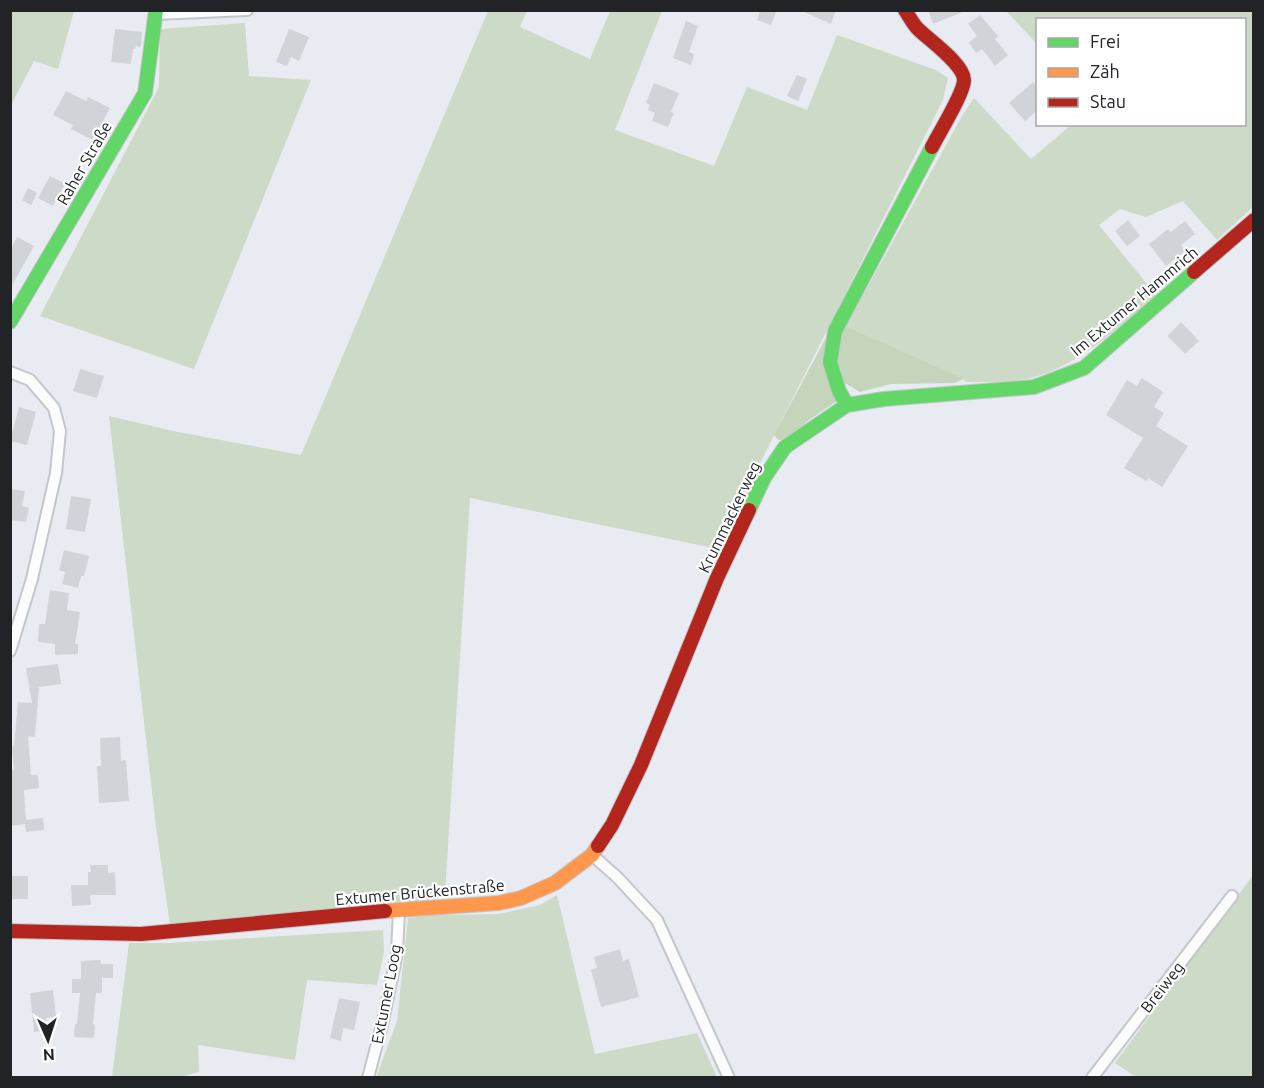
<svg xmlns="http://www.w3.org/2000/svg" width="1264" height="1088" viewBox="0 0 1264 1088" font-family="Ubuntu,sans-serif">
<rect width="100%" height="100%" fill="#e8ebf2"/>
<path fill="#cddac8" d="M71 10 74 11 58 69 34 61 11 105V11Z
M488 11H527L520 27 590 59 610 11H662L615 130 714 166 747 87 807 110 837 35 936 70 948 78 943 100 751 481 723 550 470 498 445 894 435 900 170 925 156 827 109 416 178 432 301 455Z
M1006 11H1253V207L1217 240 1183 201 1146 217 1120 209 1099 225 1156 295C1118 327 1081 365 1031 378 1010 383 987 382 966 382L964 379 846 326 962 116 974 98 1031 159 1071 125 1244 124V20H1038L1037 44Z
M245 23 249 76 311 80 194 369 40 316 159 87 160 29Z
M1253 875V1077H1136L1115 1063Z
M557 895 595 1054 697 1033 717 1077 376 1078 397 1021 408 918 434 915 499 914 540 905Z
M383 930 384 951 377 985 307 980 295 1060 198 1045 199 1072 181 1077H112L129 943H170Z"/>
<path fill="#c4d5bc" d="M846 326 949 372 964 379 954 383 891 384 860 392 843 382 837 363 839 342Z
M828 334 837 401 809 420 787 439 778 440 774 435Z"/>
<path fill="#d0d3d8" d="M760 10H777L771 25 757 20Z
M800 10H836L831 24Z
M928 10H965V11L933 24Z
M980 15 998 36 995 39 1008 55 995 66 982 49 976 53 969 43 977 36 968 24Z
M686 21 698 26 689 52 694 54 691 65 673 58Z
M115 29 142 32 141 47 136 46 135 49H133L131 64 111 62Z
M289 29 309 37 299 61 291 57 287 66 276 62Z
M797 75 807 79 798 101 787 96Z
M1033 82 1038 88V110L1025 121 1009 103Z
M654 83 679 93 671 112 674 113 668 127 652 121 655 113 648 110 650 105 646 103Z
M66 91 86 101 88 97 110 108 93 140 71 129 73 125 53 115Z
M50 176 65 184 53 206 38 198Z
M28 188 37 193 31 205 22 200Z
M1128 220 1140 236 1127 246 1115 231Z
M1185 221 1195 234 1181 245 1185 251 1166 266 1149 244 1168 229 1171 232Z
M17 237 34 246 10 289V250Z
M1181 322 1199 341 1185 354 1167 336Z
M80 369 104 376 97 398 73 391Z
M1142 378 1163 392 1154 407 1164 413 1156 426 1188 446 1162 487 1148 478 1146 481 1124 468 1143 438 1106 415 1127 380 1137 386Z
M19 407 36 412 27 445 10 441V429L13 430Z
M10 489 25 491 22 506 29 508 26 522 10 520Z
M71 496 91 499 85 532 66 529Z
M64 550 89 556 84 576H81L78 588 62 584 65 572 59 570Z
M50 590 69 593 67 610 80 612 75 644H78V654L55 655V644L38 642 39 624H45Z
M58 664 61 684 39 687 35 737 28 736 31 775H38L39 788 24 790 26 820 43 818 44 830 26 832 25 824 10 826V770H14L12 746H14L18 702 32 703 26 668Z
M120 737 121 761 126 760 129 801 99 803 97 766H101L100 738Z
M90 865H108V873L115 872 116 895H90L91 905 72 906 71 885H88V872H91Z
M10 876H28V899H10Z
M620 949 623 961 629 959 639 997 601 1007 591 970 597 968 594 957Z
M101 960V964H113V978H102V993H96L93 1024 95 1025 94 1038 74 1037 75 1024H77L80 993H72V979H81V961Z
M53 990 56 1017 46 1018 47 1030 34 1032 30 993Z
M339 998 360 1002 354 1030 343 1028 341 1041 330 1038Z"/>
<g fill="none" stroke-linecap="round" stroke-linejoin="round">
<defs>
<path id="street" d="M156 14 247 10
M10 372 30 380 54 408 60 431 56 473 32 579 10 651
M592 855 617 877 657 920 729 1078
M368 1078 383 1021 397 953 399 910
M1092 1078 1232 896"/>
<path id="fast" d="M10 322 145 93 156 10
M847 405 839 391 830 362 835 331 932 147
M749 510 764 478 785 447 847 405 884 399 1034 387 1084 368 1194 272"/>
<path id="slow" d="M385 911 499 903 521 898 555 883 592 855 598 846"/>
<path id="jam" d="M905 10C909 16 913 24 918 29 929 40 964 64 964 80 964 93 939 133 932 147
M1194 272 1254 220
M598 846 612 825 641 765 717 578 749 510
M10 931 141 934 385 911"/>
</defs>
<use href="#street" stroke="#c4c6cc" stroke-width="14"/>
<use href="#fast" stroke="#c4c6cc" stroke-width="16"/>
<use href="#slow" stroke="#c4c6cc" stroke-width="16"/>
<use href="#jam" stroke="#c4c6cc" stroke-width="16"/>
<use href="#street" stroke="#fcfcfd" stroke-width="10"/>
<use href="#fast" stroke="#63d668" stroke-width="14"/>
<use href="#slow" stroke="#ff974d" stroke-width="14"/>
<use href="#jam" stroke="#b3261e" stroke-width="14"/>
</g>
<g text-anchor="middle" stroke-width="4.5" stroke-linejoin="round" paint-order="stroke">
<g font-size="16" fill="#212327" stroke="#fff">
<text transform="translate(84 163) rotate(-60)" y="6">Raher Straße</text>
<text transform="translate(1134 301) rotate(-40)" y="6">Im Extumer Hammrich</text>
<text transform="translate(729 517) rotate(-64)" y="6">Krummackerweg</text>
<text transform="translate(420 892) rotate(-5)" y="6">Extumer Brückenstraße</text>
<text transform="translate(1162 987) rotate(-52)" y="6">Breiweg</text>
<text transform="translate(386 994) rotate(-79)" y="6">Extumer Loog</text>
</g>
</g>
<rect width="1264" height="1088" fill="none" stroke="#212327" stroke-width="24"/>
<rect x="1036" y="18" width="210" height="108" fill="#ffffff" stroke="#a6a7a9" stroke-width="1.5"/>
<rect x="1048" y="38" width="30" height="9" fill="#63d668" stroke="#a6a7a9" stroke-width="1.5"/>
<text x="1090" y="48" font-size="18" fill="#212327">Frei</text>
<rect x="1048" y="68" width="30" height="9" fill="#ff974d" stroke="#a6a7a9" stroke-width="1.5"/>
<text x="1090" y="78" font-size="18" fill="#212327">Zäh</text>
<rect x="1048" y="98" width="30" height="9" fill="#b3261e" stroke="#a6a7a9" stroke-width="1.5"/>
<text x="1090" y="108" font-size="18" fill="#212327">Stau</text>
<g transform="translate(48 1040) rotate(177)" stroke="#ffffff" stroke-width="4.5" paint-order="stroke">
<path d="M0-4.5L10 22L0 15L-10 22Z" fill="#212327"/>
<text y="-9" font-size="16" font-weight="bold" text-anchor="middle" fill="#212327">N</text>
</g>
</svg>
